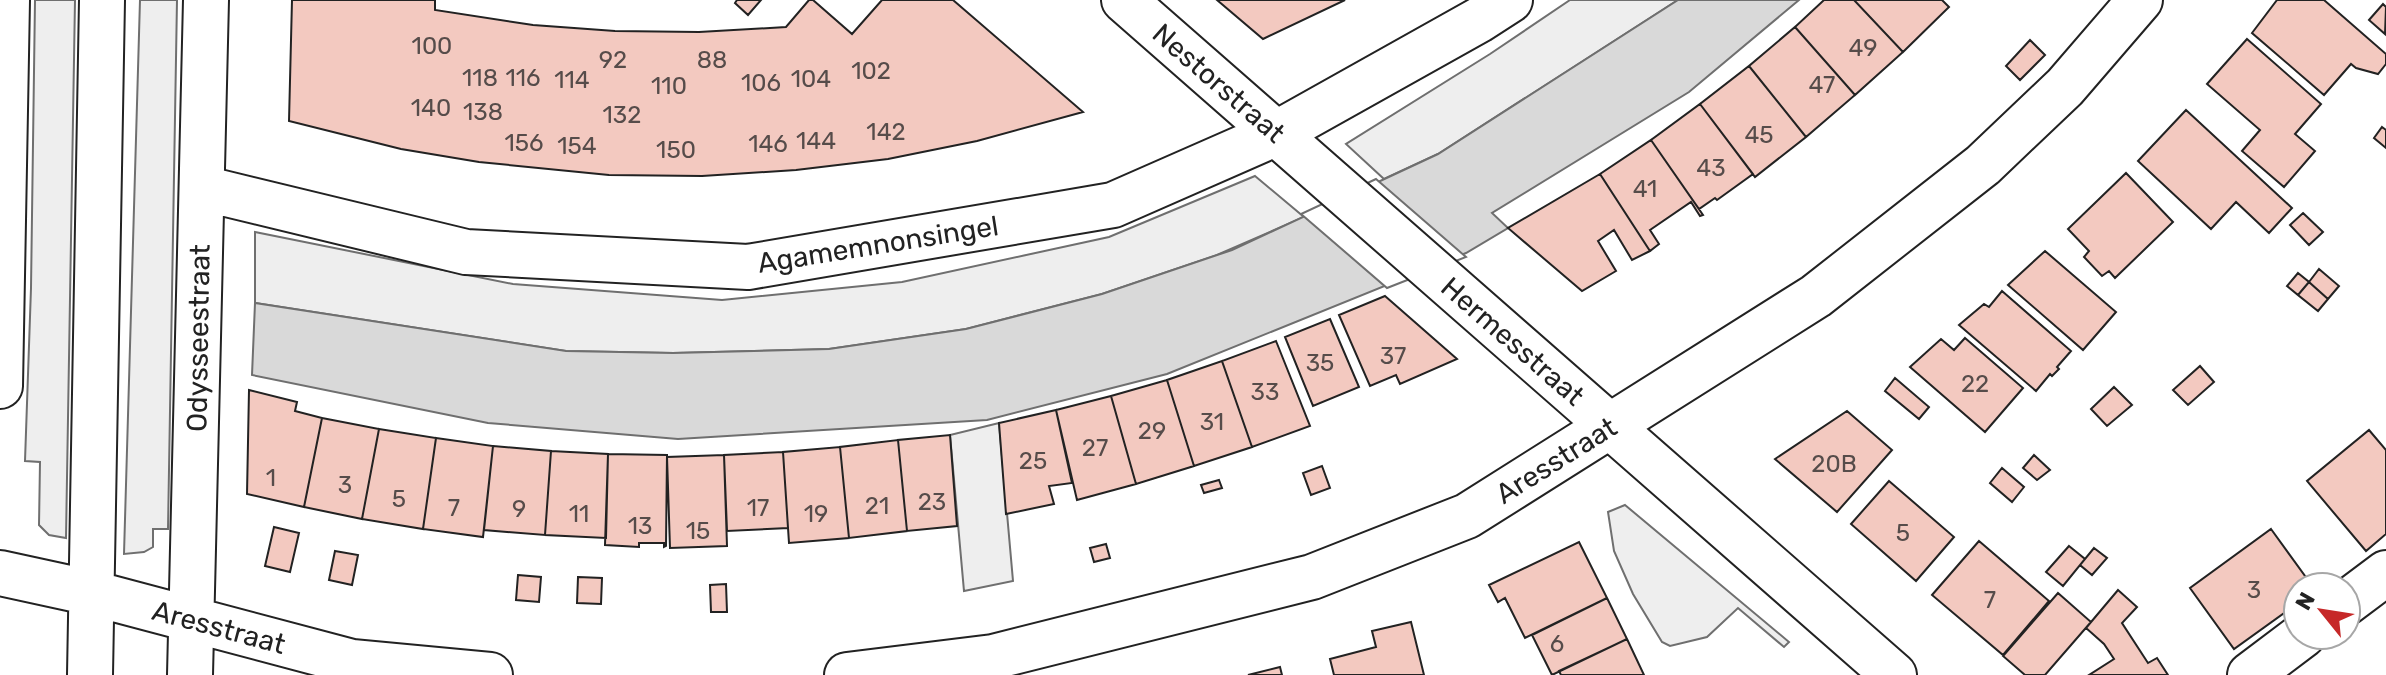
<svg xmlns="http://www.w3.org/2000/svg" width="2386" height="675" viewBox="0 0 2386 675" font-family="Rubik,sans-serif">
<rect width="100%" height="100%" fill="#fff"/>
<path fill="#eee" stroke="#6f6f6f" stroke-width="2" d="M35 0H75L66 538 49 535 39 525 40 462 25 461 31 288Z
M140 0H177L168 529H153V547L144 552 124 554Z
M1570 0H1678L1438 154 1384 179 1346 144 1490 54Z
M1255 176 1304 217 1217 255 1102 294 966 329 829 349 673 353 566 351 255 303V232L513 284 722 300 902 282 1109 237Z
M999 423 1013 581 964 591 950 435Z
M1625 505 1789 642 1784 647 1738 608 1707 637 1670 646 1662 642 1633 594 1614 551 1608 512Z"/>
<path fill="#d9d9d9" stroke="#6f6f6f" stroke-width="2" d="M1678 0H1799L1689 92 1492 213 1508 228 1466 253 1167 374 987 420 678 439 488 423 252 375 255 303 566 351 673 353 829 349 966 329 1102 294 1232 250 1438 154Z"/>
<path fill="#fff" stroke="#6f6f6f" stroke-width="2" d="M1376 179 1466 257 1387 288 1301 214Z"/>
<path fill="#f3c9c0" stroke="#222" stroke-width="2" d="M292 0H435V10L533 25 615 31 699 32 786 27 809 0H813L852 34 882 0H953L1083 112 977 141 888 159 796 170 702 176 609 175 479 162 401 149 289 121Z
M737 0H761L748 15 735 3Z
M1217 0H1345L1263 39Z
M1824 0H1854L1903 52 1855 95 1795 27Z
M1854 0H1942L1949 7 1903 52Z
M2277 0H2324L2386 54V64L2378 74 2356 68 2351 64 2324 95 2252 33Z
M2383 4 2386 7 2385 34 2369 20Z
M1795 27 1855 95 1806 137 1749 66Z
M2247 39 2321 104 2295 134 2315 151 2284 187 2242 151 2260 130 2207 84Z
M2030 40 2045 55 2020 80 2006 66Z
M1749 66 1806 137 1755 177 1700 104Z
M1700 104 1753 174 1717 200 1715 198 1699 209 1651 140Z
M2186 110 2292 208 2269 233 2236 202 2211 229 2138 161Z
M2382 127 2386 130V148L2374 138Z
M1651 140 1703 215 1700 216 1691 202 1650 230 1659 244 1650 251 1600 174Z
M2126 173 2173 222 2115 278 2109 271 2102 276 2084 257 2089 251 2068 229Z
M1600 174 1650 251 1632 260 1614 230 1598 241 1616 271 1582 291 1508 228Z
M2303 213 2323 232 2309 245 2290 225Z
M2045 251 2116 312 2083 350 2008 285Z
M2319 269 2339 286 2328 299 2309 282Z
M2298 273 2309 282 2298 295 2287 286Z
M2309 282 2328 299 2318 311 2298 295Z
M2002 291 2071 351 2057 367 2059 369 2052 376 2050 374 2036 391 1959 325 1984 304 1989 307Z
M1385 296 1457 359 1400 384 1396 375 1370 386 1339 315Z
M1330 319 1359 387 1313 406 1285 337Z
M1965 338 2023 388 1985 432 1910 367 1941 339 1954 350Z
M1276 341 1310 426 1252 447 1222 361Z
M1222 361 1252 447 1194 466 1167 380Z
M2200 366 2214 382 2188 405 2173 390Z
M1895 378 1929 407 1919 419 1885 391Z
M1167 380 1194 466 1136 484 1111 396Z
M2114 387 2132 405 2107 426 2091 409Z
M249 390 297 402 295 411 322 418 304 507 247 494Z
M1111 396 1136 484 1077 500 1056 410Z
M1056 410 1072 483 1049 486 1054 504 1006 514 999 423Z
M1847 411 1892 450 1837 512 1775 459Z
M322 418 379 429 362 519 304 507Z
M379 429 436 438 423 529 362 519Z
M2369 430 2386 450V534L2366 551 2307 481Z
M950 435 957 526 907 531 898 440Z
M436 438 493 446 483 537 423 529Z
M898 440 907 531 849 538 840 447Z
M493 446 551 451 545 535 484 530Z
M840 447 849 538 789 543 783 452Z
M551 451 608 454 606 538 545 535Z
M783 452 788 528 727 531 724 455Z
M608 454 667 455 666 546 664 547V543H639V547L605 545Z
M724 455 727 546 670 548 667 457Z
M2034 455 2050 470 2037 480 2023 468Z
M1322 466 1330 488 1311 495 1303 473Z
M2002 468 2024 487 2012 502 1990 483Z
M1219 480 1222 488 1204 493 1201 485Z
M1889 481 1954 537 1916 581 1851 524Z
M274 527 299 533 290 572 265 566Z
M2271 529 2313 587H2298V603L2234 649 2190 588Z
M1979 541 2049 601 2003 655 1932 595Z
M1579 542 1607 598 1525 638 1505 598 1498 602 1489 585Z
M1106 544 1110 558 1094 562 1090 548Z
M2069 546 2085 559 2063 586 2046 572Z
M2094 548 2107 558 2092 575 2080 565Z
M335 551 358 555 352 585 329 580Z
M518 575 541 577 539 602 516 600Z
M578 577 602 578 601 604 577 603Z
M726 584 727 612H711L710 585Z
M2118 590 2137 607 2122 623 2148 663 2157 658 2168 675H2089L2114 659 2104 644 2086 628Z
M2058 593 2091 622 2045 675H2025L2003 656Z
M1607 598 1627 639 1552 675 1532 635Z
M1411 622 1424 675H1334L1330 659 1376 647 1372 631Z
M1627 639 1644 675H1561L1559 671Z
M1280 667 1282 675H1248Z"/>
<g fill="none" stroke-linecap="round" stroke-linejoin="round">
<defs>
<path id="minor" d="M1124 0 1894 675
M202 188 466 252 748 267 1113 205 1277 133 1479 20 1510 0
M0 386 7 0
M0 573 92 593 352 662 490 675
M2346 603 2386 573
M90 675 102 0
M190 675 206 0
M847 675 993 657 1312 577 1467 516 1816 296 1983 165 2065 87 2140 0
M2250 675 2303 635"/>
</defs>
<use href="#minor" stroke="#222" stroke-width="48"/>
<use href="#minor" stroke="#fff" stroke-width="44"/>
</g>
<g text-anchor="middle" stroke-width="6" stroke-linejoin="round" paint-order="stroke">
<g font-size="24" fill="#564c4a">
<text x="432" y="54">100</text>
<text x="1863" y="56">49</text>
<text x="613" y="68">92</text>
<text x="712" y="68">88</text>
<text x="871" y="79">102</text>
<text x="480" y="86">118</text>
<text x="523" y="86">116</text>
<text x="811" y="87">104</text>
<text x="572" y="88">114</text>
<text x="761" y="91">106</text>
<text x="1822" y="93">47</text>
<text x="669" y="94">110</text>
<text x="431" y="116">140</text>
<text x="483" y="120">138</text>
<text x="622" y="123">132</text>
<text x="886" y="140">142</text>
<text x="1759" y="143">45</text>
<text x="816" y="149">144</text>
<text x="524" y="151">156</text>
<text x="768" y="152">146</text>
<text x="577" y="154">154</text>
<text x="676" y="158">150</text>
<text x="1711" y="176">43</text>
<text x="1645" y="197">41</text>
<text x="1393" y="364">37</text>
<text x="1320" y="371">35</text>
<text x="1975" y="392">22</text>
<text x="1265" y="400">33</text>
<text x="1212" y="430">31</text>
<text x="1152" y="439">29</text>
<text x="1095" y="456">27</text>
<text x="1033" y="469">25</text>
<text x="1834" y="472">20B</text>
<text x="271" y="486">1</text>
<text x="345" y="493">3</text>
<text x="399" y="507">5</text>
<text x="932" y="510">23</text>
<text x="877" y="514">21</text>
<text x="454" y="516">7</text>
<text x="758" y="516">17</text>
<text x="519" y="517">9</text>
<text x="579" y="522">11</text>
<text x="816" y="522">19</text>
<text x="640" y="534">13</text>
<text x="698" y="539">15</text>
<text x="1903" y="541">5</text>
<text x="2254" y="598">3</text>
<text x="1990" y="608">7</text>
<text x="1557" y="652">6</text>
</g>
<g font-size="28" fill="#222" stroke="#fff">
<text transform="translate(1219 83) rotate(41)" y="10">Nestorstraat</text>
<text transform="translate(878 244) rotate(-9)" y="10">Agamemnonsingel</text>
<text transform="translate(198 338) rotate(-89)" y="10">Odysseestraat</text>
<text transform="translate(1513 341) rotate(41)" y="10">Hermesstraat</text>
<text transform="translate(1556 460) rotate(-32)" y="10">Aresstraat</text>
<text transform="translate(219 627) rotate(15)" y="10">Aresstraat</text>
</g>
</g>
<g transform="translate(2322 611) rotate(300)"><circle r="38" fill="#ffffff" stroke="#a7a7a7" stroke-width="2"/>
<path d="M0-6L14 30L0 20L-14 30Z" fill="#c62828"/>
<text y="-12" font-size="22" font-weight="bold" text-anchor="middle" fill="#222222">N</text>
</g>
</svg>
